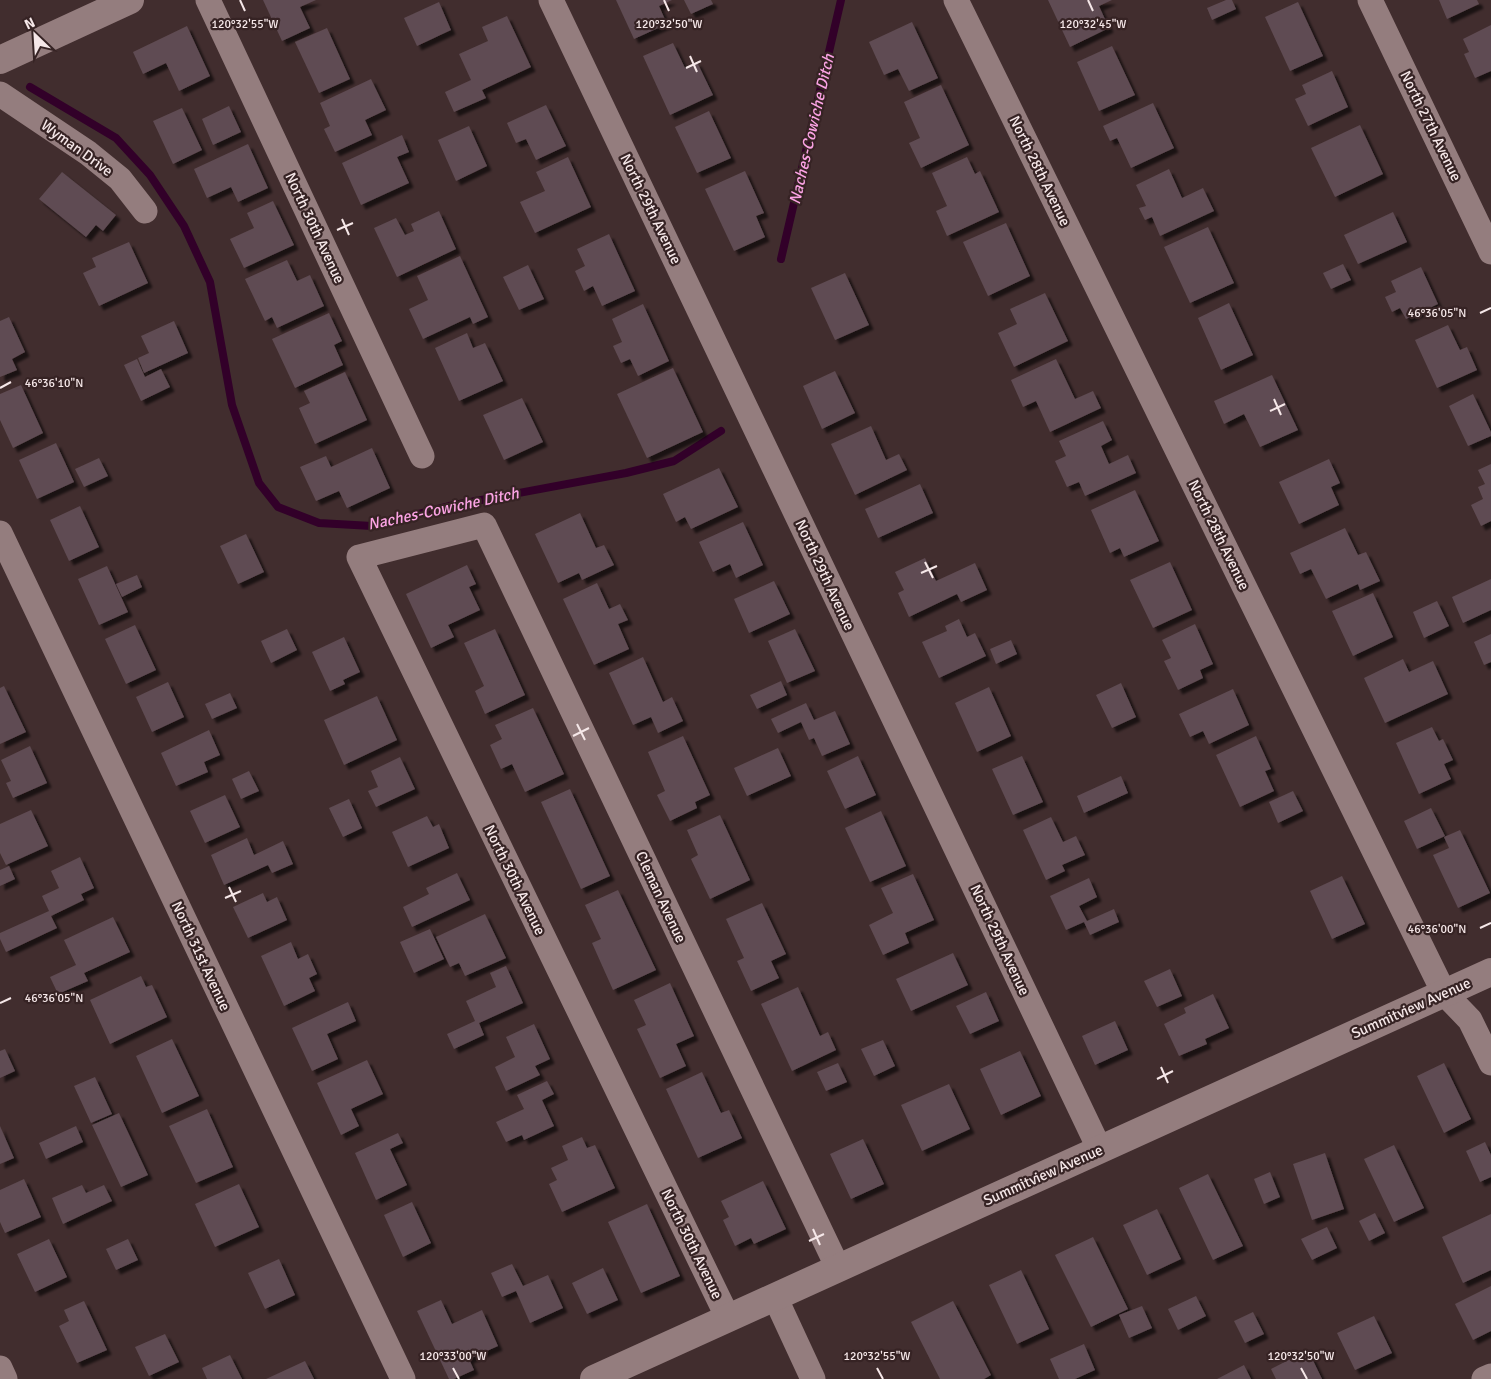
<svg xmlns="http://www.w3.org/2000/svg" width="1491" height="1379" viewBox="0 0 1491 1379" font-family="Signika,sans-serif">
<defs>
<filter id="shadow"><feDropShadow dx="4.5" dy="4.5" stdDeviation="1" flood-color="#0009"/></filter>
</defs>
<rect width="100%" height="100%" fill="#412d2e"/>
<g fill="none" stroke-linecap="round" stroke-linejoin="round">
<path stroke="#320029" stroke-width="8" d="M30 87 116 138 150 175 184 226 210 282 232 405 259 483 278 507 319 523 372 526 449 506 626 473 674 461 721 431
M781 259 841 0"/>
</g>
<path fill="#5f4b52" filter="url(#shadow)" d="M263 0H316L300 7 310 28 282 41Z
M616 0H672L659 6 667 24 634 39Z
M684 0H711L713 4 691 14Z
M1048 0H1112L1099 6 1109 28 1070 47Z
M1226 0H1232L1236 9 1212 20 1207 8Z
M1439 0H1477L1479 4 1447 19Z
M439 2 451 30 417 46 404 18Z
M1298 2 1323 56 1290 71 1265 17Z
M507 16 531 67 482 90 486 98 454 112 445 92 471 80 459 54 488 41 482 27Z
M912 22 938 78 909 91 898 69 884 75 869 42Z
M1491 25V71L1475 78 1464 54 1469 52 1463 39Z
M187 26 210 76 179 91 166 63 143 74 133 52Z
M327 28 350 79 319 93 295 42Z
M673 43 685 68 697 62 713 95 670 115 643 56Z
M1112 46 1135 95 1099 111 1077 62Z
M1332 71 1348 107 1308 126 1295 99 1306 94 1302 85Z
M371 79 386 110 365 120 372 135 335 152 324 129 330 126 320 103Z
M941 85 969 145 921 168 909 143 920 138 904 102Z
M1153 103 1174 148 1131 168 1117 138 1110 141 1103 126Z
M546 105 566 146 536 160 526 139 516 143 507 123Z
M229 106 241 132 213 145 202 119Z
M182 108 202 150 173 164 153 121Z
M709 111 731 158 697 173 675 127Z
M1360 125 1383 174 1335 197 1311 148Z
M469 126 487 166 456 181 438 140Z
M402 135 409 152 397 157 409 183 361 205 342 163Z
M248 144 268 188 238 202 231 187 207 198 194 169Z
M568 157 591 207 535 233 520 202 545 191 536 172Z
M967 157 975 174 980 171 999 212 947 236 936 211 947 206 932 173Z
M1169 169 1182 198 1203 188 1214 211 1160 236 1152 217 1145 220 1139 208 1146 206 1136 185Z
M745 171 764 213 756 216 765 237 734 251 705 189Z
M62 172 116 215 103 231 96 225 86 237 39 199Z
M273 201 294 245 244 268 230 239 254 228 247 213Z
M439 211 456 249 397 277 374 228 396 218 405 235 414 231 411 224Z
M1393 212 1407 242 1358 264 1344 235Z
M1006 223 1030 276 988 296 963 242Z
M1208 227 1234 283 1190 303 1164 247Z
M609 234 635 291 602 306 593 286 584 291 575 271 585 266 577 249Z
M129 242 148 283 99 306 83 273 96 267 92 258Z
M460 256 488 317 473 324 470 317 423 339 409 309 428 300 417 276Z
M287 260 297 281 310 275 324 306 277 328 272 317 265 321 245 279Z
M1343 264 1351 280 1331 289 1323 273Z
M528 265 544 299 519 310 503 277Z
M1421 267 1438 304 1406 319 1400 308 1392 312 1385 297 1396 292 1391 281Z
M845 273 869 325 835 340 811 288Z
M1045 293 1068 341 1014 367 998 333 1017 324 1010 309Z
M1229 303 1253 355 1221 370 1198 318Z
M643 304 669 361 638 376 630 359 621 363 613 346 622 342 612 319Z
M329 313 342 341 334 345 343 365 295 388 272 339Z
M9 317 25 352 12 359 17 370 0 377V321Z
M174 321 188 353 144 373 138 358 149 353 141 336Z
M1448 325 1460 350 1467 347 1477 370 1437 388 1415 340Z
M467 333 473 348 485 343 503 381 459 401 435 348Z
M137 359 145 377 161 369 170 387 141 401 124 365Z
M1056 359 1075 399 1093 391 1101 408 1050 432 1036 401 1023 407 1011 380Z
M673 368 703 432 647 458 617 394Z
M835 371 855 413 822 429 803 386Z
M345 372 367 420 315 444 299 408 310 403 304 391Z
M1272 375 1298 430 1260 447 1244 414 1224 424 1214 401Z
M21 385 43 433 13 448 0 420V394Z
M1473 394 1491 432V436L1468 446 1449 406Z
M522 398 543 442 504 460 483 415Z
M1103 421 1112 440 1101 446 1109 464 1128 455 1136 473 1085 496 1079 482 1067 487 1055 461 1066 456 1059 441Z
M871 426 886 460 899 454 907 470 855 495 831 444Z
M56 443 74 482 37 499 19 460Z
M372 448 390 488 347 508 339 491 316 501 300 467 326 456 331 467Z
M99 458 108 476 84 487 75 469Z
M1329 459 1340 483 1331 487 1339 505 1299 524 1279 482Z
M1491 464V521L1481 526 1471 505 1483 499 1478 487 1485 484 1478 470Z
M719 468 738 507 691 529 685 517 676 522 663 494Z
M920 484 933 513 878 538 865 509Z
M1135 490 1159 541 1124 557 1120 548 1110 553 1091 510Z
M80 506 99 547 69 561 50 520Z
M580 513 596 548 604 545 614 565 582 580 579 573 558 583 535 534Z
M743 522 763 565 736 578 730 564 713 572 699 542Z
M1345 528 1358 555 1366 552 1380 581 1360 590 1358 584 1326 599 1311 569 1300 574 1290 553Z
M246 534 264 572 238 584 220 546Z
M925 558 936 581 975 563 987 590 961 602 957 594 909 617 898 593 904 590 895 572Z
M1170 562 1192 610 1153 628 1130 580Z
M467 565 476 584 469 587 480 610 448 625 454 637 431 648 406 594Z
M107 566 128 612 99 625 78 579Z
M137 575 142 587 122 597 116 584Z
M1491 579V610L1463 623 1452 597Z
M774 581 790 614 749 633 734 599Z
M597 583 609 609 620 604 628 620 618 624 629 649 594 665 563 599Z
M1373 593 1393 637 1353 656 1332 611Z
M1437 601 1449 626 1424 638 1413 612Z
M959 619 967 637 975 633 986 656 939 678 922 642 947 631 945 626Z
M1195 624 1213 664 1200 670 1203 678 1178 690 1164 661 1171 658 1162 640Z
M135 625 156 670 126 684 105 639Z
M287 629 297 650 271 663 261 641Z
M495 629 525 695 485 714 475 691 484 686 464 643Z
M795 629 815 671 787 683 768 641Z
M1491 634V662L1484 665 1474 642Z
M344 637 360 672 343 680 345 684 330 691 312 652Z
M1011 640 1017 654 996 664 990 649Z
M643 657 663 702 672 697 683 721 658 733 651 717 633 725 609 673Z
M1403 659 1409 672 1433 661 1448 694 1385 723 1364 678Z
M781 681 787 695 757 709 750 695Z
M168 682 184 717 152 732 136 697Z
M1121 683 1136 717 1112 728 1096 695Z
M4 686 26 732 0 744V688Z
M989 687 1011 736 977 752 955 703Z
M1233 689 1249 725 1209 744 1203 731 1190 737 1179 714Z
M230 693 237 708 212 719 205 704Z
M377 696 397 740 344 765 324 720Z
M806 703 814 720 835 711 850 744 822 756 814 738 809 740 801 722 778 733 771 719Z
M533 708 564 774 525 792 512 764 501 769 490 745 502 739 495 725Z
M1432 727 1439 741 1443 739 1453 760 1444 764 1451 779 1419 794 1396 743Z
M209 730 220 755 204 762 208 772 176 786 161 753Z
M683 736 710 795 695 802 697 808 670 821 657 795 665 791 648 752Z
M1256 736 1271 769 1265 771 1274 791 1240 807 1216 755Z
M30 746 47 783 13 798 6 783 11 781 1 760Z
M778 748 791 776 747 796 734 768Z
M858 756 876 795 845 809 827 771Z
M1022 756 1043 802 1013 815 992 769Z
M400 757 415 789 376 807 368 791 378 787 371 771Z
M249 771 259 791 241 799 232 779Z
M1121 776 1128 793 1084 813 1077 796Z
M570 789 610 876 581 889 541 802Z
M1293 791 1303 811 1278 823 1269 802Z
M225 795 240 827 205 843 190 811Z
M349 799 362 828 343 837 329 808Z
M1431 808 1445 836 1417 849 1404 821Z
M31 810 48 846 6 865 0 853V824Z
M881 811 906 866 870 882 845 828Z
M720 815 750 880 710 899 691 859 698 855 687 830Z
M427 816 433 827 439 824 449 848 408 867 392 832Z
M1051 817 1063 842 1076 836 1085 855 1062 865 1065 871 1046 880 1023 830Z
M1460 830 1490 893 1458 908 1433 855 1449 848 1444 837Z
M247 838 254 855 283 841 293 864 272 873 268 865 224 885 211 855Z
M80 857 94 888 81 894 84 900 51 916 57 928 6 952 0 939V933L49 911 42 896 59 888 51 871Z
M9 866 15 879 0 886V870Z
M457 873 470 900 412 927 403 907 429 894 426 888Z
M913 874 934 920 905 933 909 943 883 955 869 925 893 913 881 888Z
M1342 876 1365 924 1332 939 1310 891Z
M1089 878 1097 897 1079 906 1087 921 1114 909 1119 922 1090 935 1084 922 1066 930 1050 896Z
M618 890 656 970 613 990 592 943 601 939 585 905Z
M263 893 267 902 277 897 287 920 248 938 233 907Z
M762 903 786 954 771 961 779 978 751 991 737 961 744 958 726 919Z
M485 914 506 958 465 976 459 963 450 967 436 937Z
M113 917 130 952 84 973 88 981 58 994 50 977 76 965 64 940Z
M430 929 444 959 414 973 400 942Z
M291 942 298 959 308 954 317 974 309 978 315 991 284 1006 261 956Z
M953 953 968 985 911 1011 896 979Z
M506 966 523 1003 479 1023 484 1035 454 1049 447 1034 475 1021 466 1001 496 987 490 973Z
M1170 969 1182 996 1157 1007 1144 981Z
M141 976 146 987 152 985 167 1017 110 1044 90 1000Z
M670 983 694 1036 676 1044 686 1066 660 1078 637 1029 646 1025 634 1000Z
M798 987 820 1036 828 1032 836 1050 792 1071 761 1004Z
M986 992 999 1021 970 1034 956 1006Z
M1213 994 1229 1028 1205 1039 1207 1044 1179 1056 1164 1024 1186 1013 1184 1008Z
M348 1002 356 1021 327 1034 338 1059 312 1071 292 1028Z
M1115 1021 1128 1050 1095 1065 1082 1036Z
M534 1024 550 1059 535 1066 540 1075 506 1091 495 1067 515 1057 506 1037Z
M172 1039 199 1096 162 1113 136 1056Z
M883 1040 895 1066 874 1076 861 1049Z
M5 1049 15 1071 0 1078V1051Z
M1020 1051 1041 1096 1001 1115 980 1069Z
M367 1060 383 1094 351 1109 359 1126 341 1135 317 1083Z
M838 1063 847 1082 826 1091 817 1072Z
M1444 1063 1471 1119 1444 1133 1417 1076Z
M702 1072 721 1113 729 1110 742 1138 698 1158 666 1089Z
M95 1077 112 1114 91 1123 74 1086Z
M547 1081 554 1094 542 1100 554 1126 524 1140 522 1135 506 1142 496 1122 524 1109 517 1095Z
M949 1084 970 1129 922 1151 901 1105Z
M207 1109 233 1167 196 1183 169 1126Z
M119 1113 148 1175 121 1187 92 1125Z
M0 1126 14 1158 0 1164Z
M76 1126 83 1142 46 1159 39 1143Z
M398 1133 403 1143 390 1149 407 1185 376 1200 355 1153Z
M582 1137 587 1148 595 1145 615 1188 562 1212 549 1184 557 1180 551 1168 568 1160 562 1146Z
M863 1139 884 1184 851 1199 830 1154Z
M1485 1142 1491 1155V1177L1480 1182 1466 1151Z
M1394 1145 1424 1208 1394 1222 1364 1159Z
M1325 1153 1344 1209 1312 1220 1293 1164Z
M1270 1172 1280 1197 1264 1204 1254 1179Z
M1208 1174 1243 1246 1213 1260 1179 1188Z
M24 1179 41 1217 5 1233 0 1222V1190Z
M763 1181 786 1229 754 1244 751 1238 735 1246 723 1220 729 1217 721 1201Z
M239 1184 259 1227 215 1247 195 1204Z
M82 1185 86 1193 104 1185 112 1201 63 1224 52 1198Z
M412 1202 431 1243 403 1257 384 1215Z
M647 1204 680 1276 641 1293 608 1222Z
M1157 1209 1181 1259 1147 1275 1123 1225Z
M1375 1213 1385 1233 1369 1241 1359 1221Z
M1491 1214V1270L1463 1283 1442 1237Z
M1327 1227 1337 1248 1312 1260 1301 1239Z
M1093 1237 1128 1309 1091 1327 1055 1255Z
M49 1239 67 1277 35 1292 17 1254Z
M128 1239 138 1260 116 1270 106 1249Z
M279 1259 295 1295 265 1309 248 1273Z
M512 1264 523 1286 548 1275 563 1308 530 1323 516 1291 502 1297 491 1273Z
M603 1268 618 1300 587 1314 572 1283Z
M1021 1270 1049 1329 1017 1344 989 1285Z
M1491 1286V1331L1473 1340 1455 1304Z
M1196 1296 1206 1316 1178 1330 1168 1309Z
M441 1300 452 1324 482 1310 498 1346 469 1359 474 1370 454 1379H449L417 1311Z
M84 1301 107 1350 77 1363 59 1326 69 1321 64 1310Z
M953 1301 991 1375 984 1379H940L911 1322Z
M1142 1306 1152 1328 1129 1338 1119 1315Z
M1253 1312 1264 1334 1245 1343 1234 1321Z
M1374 1316 1392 1353 1355 1370 1337 1333Z
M165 1334 179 1362 149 1376 135 1347Z
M1084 1344 1095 1370 1075 1379H1059L1050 1359Z
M1308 1350 1322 1379H1276L1271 1369Z
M230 1355 242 1379H207L202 1368Z
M305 1361 314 1379H266Z
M1244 1365 1251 1379H1217Z"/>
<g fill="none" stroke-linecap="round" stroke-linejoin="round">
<path stroke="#947d7e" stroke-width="25" d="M208 0 422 456
M551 0 1100 1150
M956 0 1444 993 1470 1020 1491 1063
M1370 0 1491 252
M0 94 88 153 120 179 145 211
M0 533 403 1379
M775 1297 813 1379
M728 1318 359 557 484 525 838 1268
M0 1368 5 1379
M1484 1379 1491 1376"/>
<path stroke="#947d7e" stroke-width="28" d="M0 60 130 0
M594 1379 1491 972"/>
</g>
<path fill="none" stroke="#f5e7e8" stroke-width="2" d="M240 0 245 11M664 0 669 11M1088 0 1093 11M690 56 697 72M686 68 701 61M342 219 349 235M337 230 353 223M1480 313 1491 308M0 388 11 382M1274 399 1281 415M1270 411 1285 404M925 562 933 578M921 573 937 566M577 724 585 740M573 736 589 728M229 887 236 902M225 898 241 891M1480 928 1491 923M0 1003 11 998M1161 1067 1168 1083M1157 1079 1173 1071M813 1229 820 1245M809 1241 824 1234M453 1368 459 1379M877 1368 883 1379M1301 1368 1307 1379"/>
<g text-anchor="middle" stroke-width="4.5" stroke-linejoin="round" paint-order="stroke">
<g font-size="15" fill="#f5e7e8" stroke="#362324">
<text transform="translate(1431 126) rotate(64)" y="5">North 27th Avenue</text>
<text transform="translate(77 148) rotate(36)" y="5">Wyman Drive</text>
<text transform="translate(1040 171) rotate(64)" y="5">North 28th Avenue</text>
<text transform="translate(651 209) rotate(64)" y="5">North 29th Avenue</text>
<text transform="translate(315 228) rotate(65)" y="5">North 30th Avenue</text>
<text transform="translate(1219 535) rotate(64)" y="5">North 28th Avenue</text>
<text transform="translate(825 575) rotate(65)" y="5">North 29th Avenue</text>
<text transform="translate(515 880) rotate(64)" y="5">North 30th Avenue</text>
<text transform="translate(661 897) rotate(65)" y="5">Cleman Avenue</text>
<text transform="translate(1000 940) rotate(65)" y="5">North 29th Avenue</text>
<text transform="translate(201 956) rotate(65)" y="5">North 31st Avenue</text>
<text transform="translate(1411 1008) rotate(-24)" y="5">Summitview Avenue</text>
<text transform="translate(1043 1175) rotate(-24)" y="5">Summitview Avenue</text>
<text transform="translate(692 1244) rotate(64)" y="5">North 30th Avenue</text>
</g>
<g font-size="16" font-style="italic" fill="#fba3e4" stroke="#362324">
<text transform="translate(811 129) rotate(-77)" y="6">Naches-Cowiche Ditch</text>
<text transform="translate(443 508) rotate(-12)" y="6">Naches-Cowiche Ditch</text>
</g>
</g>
<g font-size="12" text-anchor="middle" fill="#f5e7e8" stroke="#362324" stroke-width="4.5" stroke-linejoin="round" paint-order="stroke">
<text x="669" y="28">120°32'50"W</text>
<text x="1093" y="28">120°32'45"W</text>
<text x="245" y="28">120°32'55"W</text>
<text x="1437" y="317">46°36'05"N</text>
<text x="54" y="387">46°36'10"N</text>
<text x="1437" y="933">46°36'00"N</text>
<text x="54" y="1002">46°36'05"N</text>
<text x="453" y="1360">120°33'00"W</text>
<text x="877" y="1360">120°32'55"W</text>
<text x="1301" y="1360">120°32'50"W</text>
</g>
<g transform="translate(35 35) rotate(335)" stroke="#362324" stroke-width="4" paint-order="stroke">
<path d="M0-4L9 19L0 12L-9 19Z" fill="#f5e7e8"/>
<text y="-8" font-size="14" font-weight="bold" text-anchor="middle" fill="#f5e7e8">N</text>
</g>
</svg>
